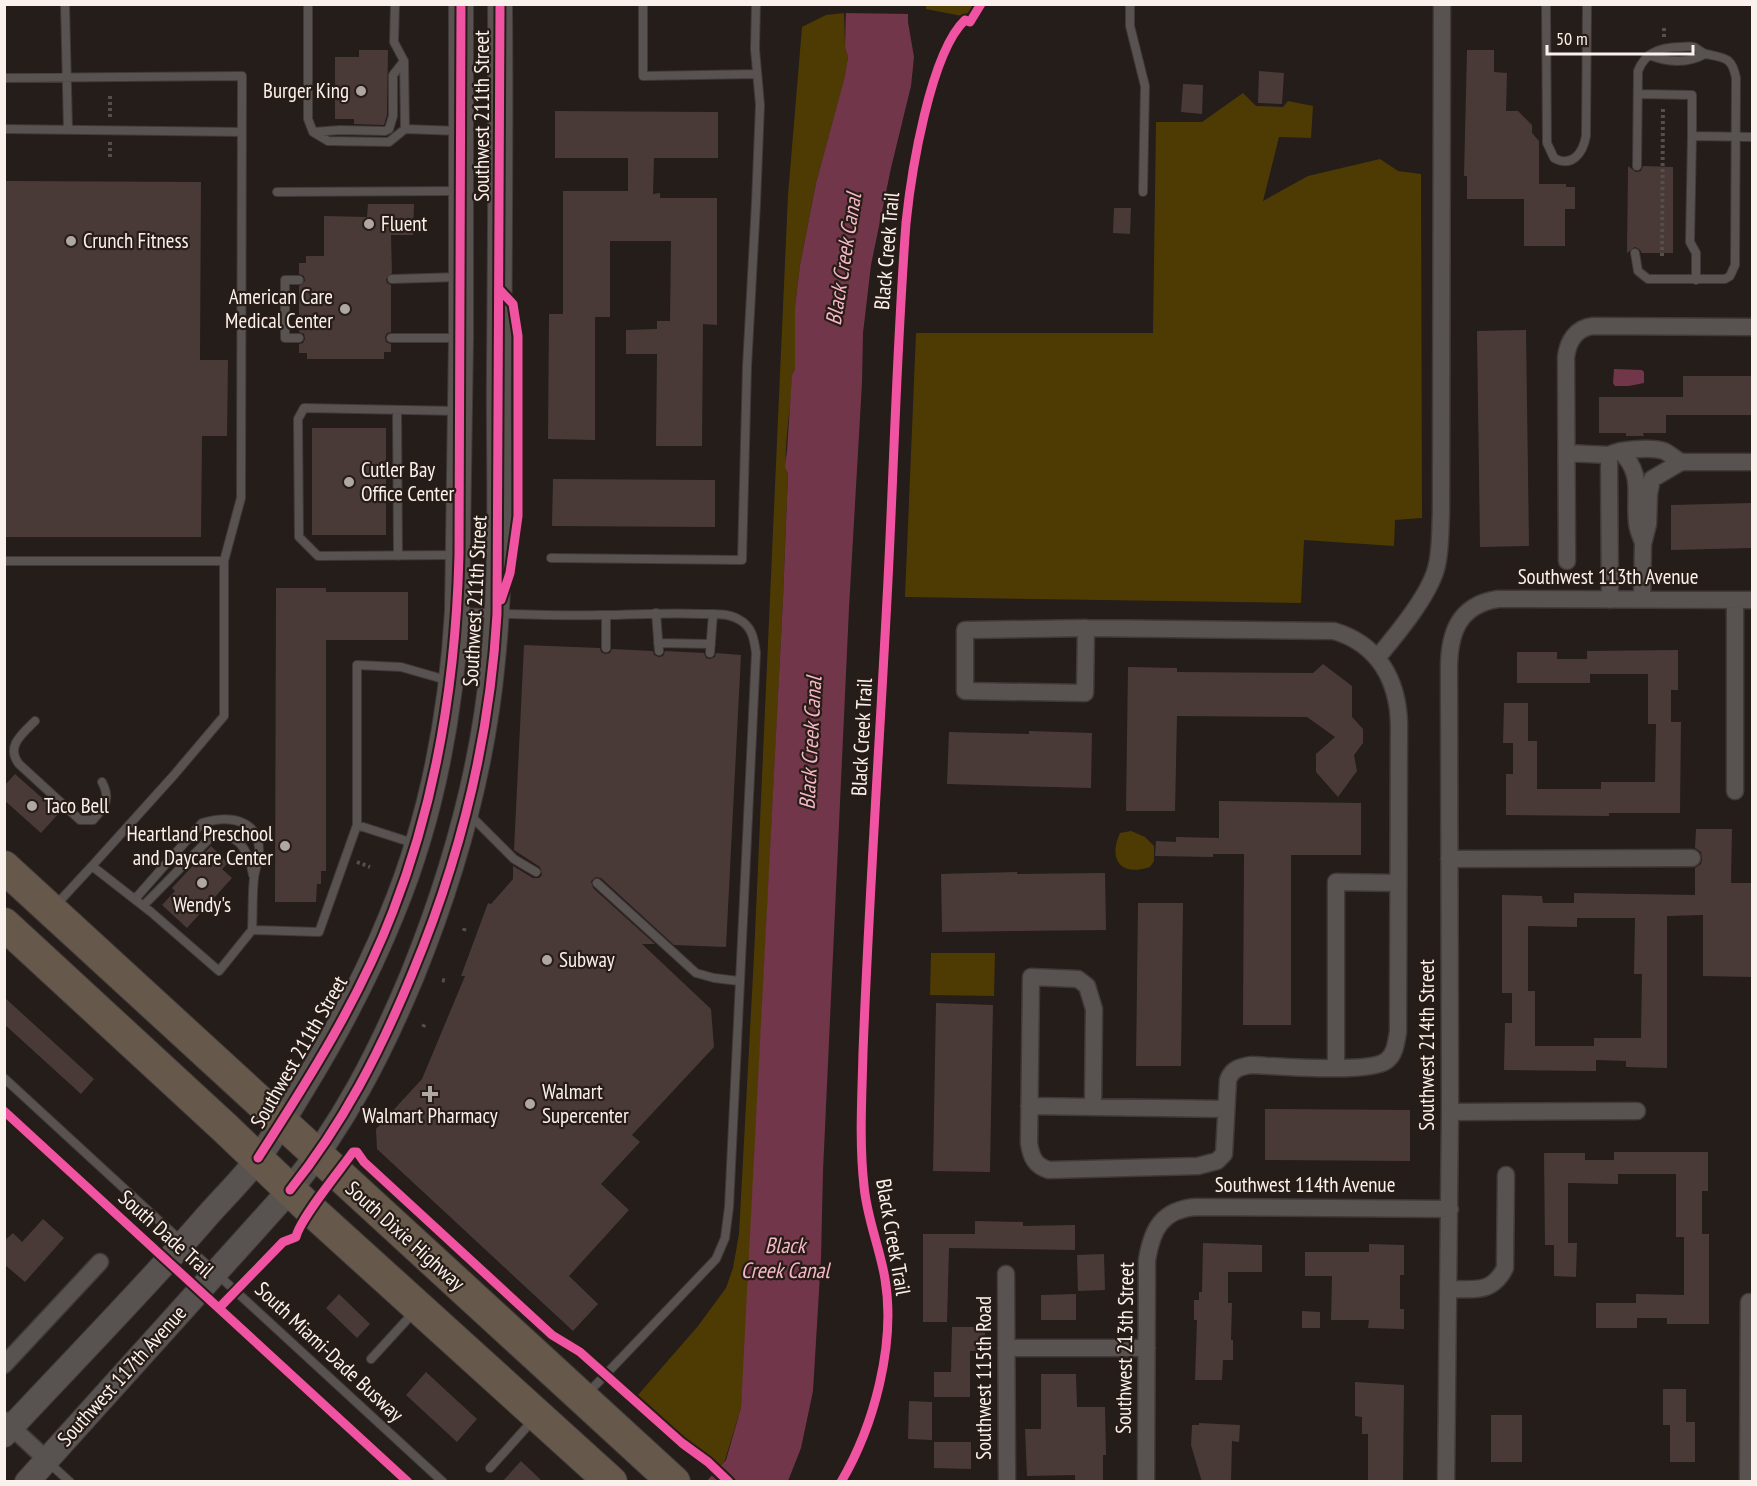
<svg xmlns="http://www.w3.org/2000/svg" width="1757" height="1486" viewBox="0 0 1757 1486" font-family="'PT Sans Narrow',sans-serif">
<rect width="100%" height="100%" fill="#241d1a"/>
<path fill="#4e3b04" d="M926 5 976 6 975 9 962 16 926 9Z
M844 13 845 47 848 57 845 77 816 183 800 265 795 307V369L792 375C793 396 781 460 788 474L783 599 744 1367 741 1408 725 1460 721 1466 688 1441 638 1395 698 1326 726 1288 733 1268 739 1234 754 956 788 195 802 27 826 15Z
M1243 93 1256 106 1283 107 1288 101 1313 106 1311 138 1279 137 1263 201 1308 176 1380 159 1398 171 1421 174 1422 518 1395 520 1394 546 1304 540 1301 603 905 597 916 333H1153L1156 122H1202Z
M1131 831 1145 837 1154 846V861L1150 867C1120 877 1108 859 1120 833Z
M931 953H995L994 996 930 995Z"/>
<path fill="#72364a" d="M846 5H908V22L914 57 911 86 891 168 871 265 863 333 862 383 849 608 823 1171 821 1258 813 1391 801 1448 788 1481 706 1482 726 1460 741 1408 783 599 788 474 785 467 787 451 792 375 795 369V307L800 265 816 183 845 76 848 57 845 47Z
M1614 369 1642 370 1644 372V383L1629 386H1615L1613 383Z"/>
<path fill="#241d1a" d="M843 4H911V14L842 13Z
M719 1464 721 1466 737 1481H718L710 1474Z"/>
<path fill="#493a38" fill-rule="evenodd" d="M359 50H388L387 115 384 125 354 124V119H335V57H359Z
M1467 50H1494V72L1507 73 1506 111H1518L1532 125V133L1539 141V184H1566V187H1575V209H1565V246H1524V199H1467V176H1464Z
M1259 71 1284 73 1282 104 1258 103Z
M1183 84 1203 85 1202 114 1181 112Z
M555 111 718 112V158H654L653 194 660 193V198H717V325L703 324 702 446H656L657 354H626V330L657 329V321H670L671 241H610V317H595V440L548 439 549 314H563V191H628V158H555Z
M1628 166 1636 172 1641 171 1643 166 1673 167V253H1642L1639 249 1635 247 1627 253Z
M4 181 201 182 200 360H228L227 436H202L201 537H4Z
M368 204H414L413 235H391L392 273 386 279 387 283 391 285V332L387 333 385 337 386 342 391 344V352H384V359H307V353H299V344L303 343 305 339 304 334 299 332V286L305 281 304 276 299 274V263H306V256H324V216L367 217Z
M1114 208H1131L1130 234 1113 233Z
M1526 330 1529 546 1480 547 1477 331Z
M1683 376H1752V415H1666V433H1643L1644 436H1626V433H1599V397H1683Z
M312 428H386V535H312Z
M553 479 715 480V527L552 526Z
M1752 503V548L1671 550V505Z
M276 588H326V592H408V640H326V871H321V884H317L316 902H275Z
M524 645 600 648 601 652 605 654 610 653 612 649 653 651 654 655 659 657 663 656 665 651 704 653 706 658 710 659 715 657 716 653 741 655 726 947 674 945 601 878 596 877 591 881 593 888 655 944H642L711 1009 714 1047 632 1135 640 1142 601 1184 629 1210 569 1276 598 1304 573 1331 377 1149 376 1129 422 1079 465 976H461L488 903 491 904 513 879V866L533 878H539L542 875 540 867 514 850Z
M1678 650V690H1671V722H1681L1680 813H1609V816L1506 815V774H1513V743H1503L1504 703H1528V741H1537V789H1601V782H1655L1656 724H1648V674H1590V683H1517V652H1557V659H1587V651Z
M1323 664 1352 686V717L1363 729V743L1354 755 1357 771 1338 797 1316 772V754L1335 737 1307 717 1177 716 1175 811H1126L1128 667 1177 668V672L1313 673Z
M1029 731 1092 733 1091 788 947 784 949 732 1029 734Z
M15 774 59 813 41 833 4 800V786Z
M1219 801 1361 803V855H1291V1025H1243L1244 854H1213V857L1155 856 1156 841 1176 842V837L1219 838Z
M1696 829H1732L1731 883H1752V977L1703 976V915L1667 916V1068L1626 1067V1061L1596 1060V1071L1504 1070 1505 1023H1512V993H1502V895L1542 896 1543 903H1574V893L1695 895V868L1701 864 1702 859 1701 852 1695 848ZM1577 918H1635L1634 974H1642L1641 1038H1594V1046H1535V991H1528V926L1577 927Z
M211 846 228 863 222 869 232 878 187 928 162 905 175 891 172 888Z
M1017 872V874L1105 873 1106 930 942 932 941 874Z
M1138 903H1183L1181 1066H1136Z
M4 997 94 1079 81 1094 4 1024Z
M936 1003 993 1005 990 1172 933 1171Z
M1265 1109 1410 1110V1161L1265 1160Z
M1614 1152H1708V1191H1702V1234H1709V1324H1667V1318H1637V1328H1596V1303H1636V1294L1684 1295V1237H1676V1174H1618V1184L1568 1183V1243H1577L1576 1277 1554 1276V1245H1545L1544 1153H1585V1160H1614Z
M43 1219 64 1238 25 1282 4 1264V1241L13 1233 22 1242Z
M975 1221 1023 1222V1226L1075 1225V1250L949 1248 947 1322H923V1234H975Z
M1203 1243 1262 1245V1272H1228V1303H1232L1231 1340H1233V1360H1223L1222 1380H1195L1197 1320H1194V1300H1199V1292H1202Z
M1369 1244 1404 1245V1275H1400V1309H1404V1329L1368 1328 1369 1320H1331L1332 1276H1305V1252H1369Z
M1104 1254 1105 1290 1078 1291 1077 1255Z
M339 1294 370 1324 357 1338 326 1308Z
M1076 1294V1320H1041V1295Z
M1302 1311 1320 1312V1328H1302Z
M952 1327H985V1351H970V1397H934V1372H951Z
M426 1372 477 1419 457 1442 406 1395Z
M1041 1374H1076L1077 1407H1105L1106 1455H1103V1482H1075V1475L1027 1476 1025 1429H1041Z
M1355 1382 1404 1385 1403 1482H1368V1434H1362V1417L1355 1416Z
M1663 1389H1686V1422H1695V1462H1670V1425H1663Z
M909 1401 932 1402V1440L908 1439Z
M1491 1415H1522V1462H1491Z
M1199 1423 1240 1425 1239 1442 1232 1441 1231 1482H1202L1191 1445 1192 1425H1199Z
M934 1442H971V1469L934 1468Z
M521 1461 543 1482H502Z"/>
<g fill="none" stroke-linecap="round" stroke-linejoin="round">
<defs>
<path id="lane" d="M65 4 68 129
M308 4V119L313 132 328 141 389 142 405 129 404 61 394 42 395 4
M643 4V76L757 74
M1130 4V26L1145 86 1143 192
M1546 4 1547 143 1554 158C1572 168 1583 153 1586 136L1587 4
M1649 55C1667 62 1687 64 1705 54
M4 78 242 76 241 498 224 561
M1638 94 1692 95V136L1752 137
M4 129 242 132
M405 129 459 131
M314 132 340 130 385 131 389 129 393 116V75L404 61
M1692 136 1690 242 1696 253V280
M277 192 458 191
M1635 253 1638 271 1648 279H1725L1730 276 1735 265 1736 78C1732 57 1725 58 1706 54 1702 53 1698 49 1694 47 1690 46 1684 47 1680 47 1661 47 1645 52 1638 71L1637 166
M392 279 460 277
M299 338H285V280H299
M391 338H461
M397 410 398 556
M456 555 318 556 299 537 298 419 304 408 458 411
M551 558 742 560 747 367 756 203 760 105 755 49 756 4
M4 561H224V716L174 775 92 866
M458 612C505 614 553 616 601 615 634 615 668 612 702 614 713 614 728 613 738 619 752 626 754 638 756 653L729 1207 725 1238 716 1259 587 1394
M656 613 659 651
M658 643 711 644
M606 648V615
M710 653 713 614
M35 721C23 733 5 746 19 764L80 820H93C105 807 111 799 102 782
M469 814 514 859 536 872
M357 825V665L401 667 450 681
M597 883 696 973 714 978 739 981
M135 899 202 823C229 815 261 818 259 855 258 862 255 870 254 878 252 895 253 913 252 930
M55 906 92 866 151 912 219 971 252 930 319 932 357 825 416 844
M143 906 211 837C239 830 249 852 253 875
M4 1078 443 1482
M371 1359 414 1312
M48 1462 70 1482
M490 1468 533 1420"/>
<path id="street" d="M1620 451C1644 474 1634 493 1637 522 1637 528 1640 534 1642 540
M1567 453 1609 455
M1567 561 1566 357C1568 341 1576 328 1593 326L1752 327
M1610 600 1609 455C1619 449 1652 447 1664 451 1669 453 1675 459 1681 462
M1642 600 1643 544 1648 524 1649 494 1652 479 1681 462H1752
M1086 628 1085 693 965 691V630L1086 628 1334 631C1378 644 1398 680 1399 724L1398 1032C1396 1043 1395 1055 1386 1061 1368 1074 1276 1066 1251 1065 1239 1067 1232 1069 1228 1080L1224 1154 1217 1161 1198 1166 1049 1170C1035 1166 1031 1157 1029 1143L1031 977 1078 979 1087 986 1094 1009 1093 1107
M1377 658C1396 635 1428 597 1436 569 1441 551 1440 531 1441 513L1442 4
M1735 791V600
M1449 859 1692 858
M1336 1068V882L1398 883
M1029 1106 1226 1109
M1450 1112 1637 1111
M1006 1274 1007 1482
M1448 1289C1474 1289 1492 1294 1505 1268L1506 1175
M1006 1348H1147
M4 1365 100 1262
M4 1420 47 1460
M1146 1482 1147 1260C1152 1229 1162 1210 1195 1207L1450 1209
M1446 1482 1450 1112 1449 669C1449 634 1458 605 1498 599L1752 600
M1748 1482 1749 1302"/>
<path id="secondary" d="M4 1435C70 1364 138 1295 202 1222 220 1201 240 1182 257 1160 273 1138 287 1114 301 1091 336 1034 367 976 392 914 431 820 451 714 457 612L461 338V4
M27 1482 290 1190C343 1125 380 1053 412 976 453 875 483 769 493 660 503 564 498 466 499 369 500 248 501 126 500 4"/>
<path id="highway" d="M4 867 674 1482
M4 924 224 1127 311 1210 611 1482"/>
</defs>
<use href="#lane" stroke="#403938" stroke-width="10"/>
<use href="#street" stroke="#403938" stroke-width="19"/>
<use href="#secondary" stroke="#403938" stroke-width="26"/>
<use href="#highway" stroke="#403938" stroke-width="34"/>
<path stroke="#544e4c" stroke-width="4" stroke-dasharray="3 3" stroke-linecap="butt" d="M1664 37V28
M110 117V96
M110 142V157
M1662 256 1663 106
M357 862 370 867
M464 931 465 926
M442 980 446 981
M423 1027 426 1022"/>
<use href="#lane" stroke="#585350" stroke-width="8"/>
<use href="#street" stroke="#585350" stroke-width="16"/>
<use href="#secondary" stroke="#585350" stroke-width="24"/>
<use href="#highway" stroke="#66594b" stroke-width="32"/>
<defs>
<path id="cycleway" d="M499 289 513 304 518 336V516L510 573 501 600
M4 1111 408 1482
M258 1158C309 1079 359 1000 393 911 437 798 456 677 459 555L461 4
M290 1190C343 1124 380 1052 412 974 460 859 490 738 497 614L500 4
M219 1308 283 1242 296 1237C299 1220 341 1169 353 1152H357L364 1162 552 1335 580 1352 682 1443 708 1462 729 1482
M841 1482C874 1426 896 1344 885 1279 880 1248 867 1219 864 1186 859 1142 862 1096 863 1052 869 895 880 737 888 580 894 461 897 342 906 223 911 174 930 53 965 20L970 22 981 4"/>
</defs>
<use href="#cycleway" stroke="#281c16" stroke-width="13"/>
<use href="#cycleway" stroke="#f153a3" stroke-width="9"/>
</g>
<g fill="#afa7a3" stroke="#281c16" stroke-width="2">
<circle cx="361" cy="91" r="6"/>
<circle cx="369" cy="224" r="6"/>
<circle cx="71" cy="241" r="6"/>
<circle cx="345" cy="309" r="6"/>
<circle cx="349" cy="482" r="6"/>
<circle cx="32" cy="806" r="6"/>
<circle cx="285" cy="846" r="6"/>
<circle cx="202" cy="883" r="6"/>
<circle cx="547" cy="960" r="6"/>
<path d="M427 1085h6v6h6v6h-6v6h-6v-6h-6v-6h6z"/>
<circle cx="530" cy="1104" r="6"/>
</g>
<g text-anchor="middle" stroke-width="4.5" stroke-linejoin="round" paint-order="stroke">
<g font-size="21" fill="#faf1ed" stroke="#281c16" text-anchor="start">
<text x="349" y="98" text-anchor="end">Burger King</text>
<text x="381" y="231">Fluent</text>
<text x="83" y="248">Crunch Fitness</text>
<text x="333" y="304" text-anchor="end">American Care<tspan x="333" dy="24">Medical Center</tspan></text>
<text x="361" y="477">Cutler Bay<tspan x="361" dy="24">Office Center</tspan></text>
<text x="44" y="813">Taco Bell</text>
<text x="273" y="841" text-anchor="end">Heartland Preschool<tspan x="273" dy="24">and Daycare Center</tspan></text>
<text x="202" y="912" text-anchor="middle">Wendy's</text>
<text x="559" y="967">Subway</text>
<text x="542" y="1099">Walmart<tspan x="542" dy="24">Supercenter</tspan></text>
<text x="430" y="1123" text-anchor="middle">Walmart Pharmacy</text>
</g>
<g font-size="21" fill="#faf1ed" stroke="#281c16">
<text transform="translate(482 116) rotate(-90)" y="7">Southwest 211th Street</text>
<text transform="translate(887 251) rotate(-85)" y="7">Black Creek Trail</text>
<text x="1608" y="584">Southwest 113th Avenue</text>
<text transform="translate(475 601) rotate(-87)" y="7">Southwest 211th Street</text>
<text transform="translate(862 737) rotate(-87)" y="7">Black Creek Trail</text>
<text transform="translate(1427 1045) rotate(-90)" y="7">Southwest 214th Street</text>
<text transform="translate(299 1052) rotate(-60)" y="7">Southwest 211th Street</text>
<text x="1305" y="1192">Southwest 114th Avenue</text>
<text transform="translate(166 1234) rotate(42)" y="7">South Dade Trail</text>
<text transform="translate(405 1236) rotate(42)" y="7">South Dixie Highway</text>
<text transform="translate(893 1237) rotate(80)" y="7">Black Creek Trail</text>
<text transform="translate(1125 1348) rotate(-89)" y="7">Southwest 213th Street</text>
<text transform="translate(329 1352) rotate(43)" y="7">South Miami-Dade Busway</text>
<text transform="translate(122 1376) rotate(-48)" y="7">Southwest 117th Avenue</text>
<text transform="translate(984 1378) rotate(-90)" y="7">Southwest 115th Road</text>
</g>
<g font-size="22" font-style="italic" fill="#f4b7c7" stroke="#281c16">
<text transform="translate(843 259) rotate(-81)" y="8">Black Creek Canal</text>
<text transform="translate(810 743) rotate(-87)" y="8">Black Creek Canal</text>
<text x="785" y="1253">Black<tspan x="785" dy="25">Creek Canal</tspan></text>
</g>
</g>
<rect width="1757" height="1486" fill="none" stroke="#faf1ed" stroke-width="12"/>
<path d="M1547 45v9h146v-9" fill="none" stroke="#faf1ed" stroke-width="3"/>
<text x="1556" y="45" font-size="18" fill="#faf1ed" stroke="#281c16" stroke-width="4.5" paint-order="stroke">50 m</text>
</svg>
